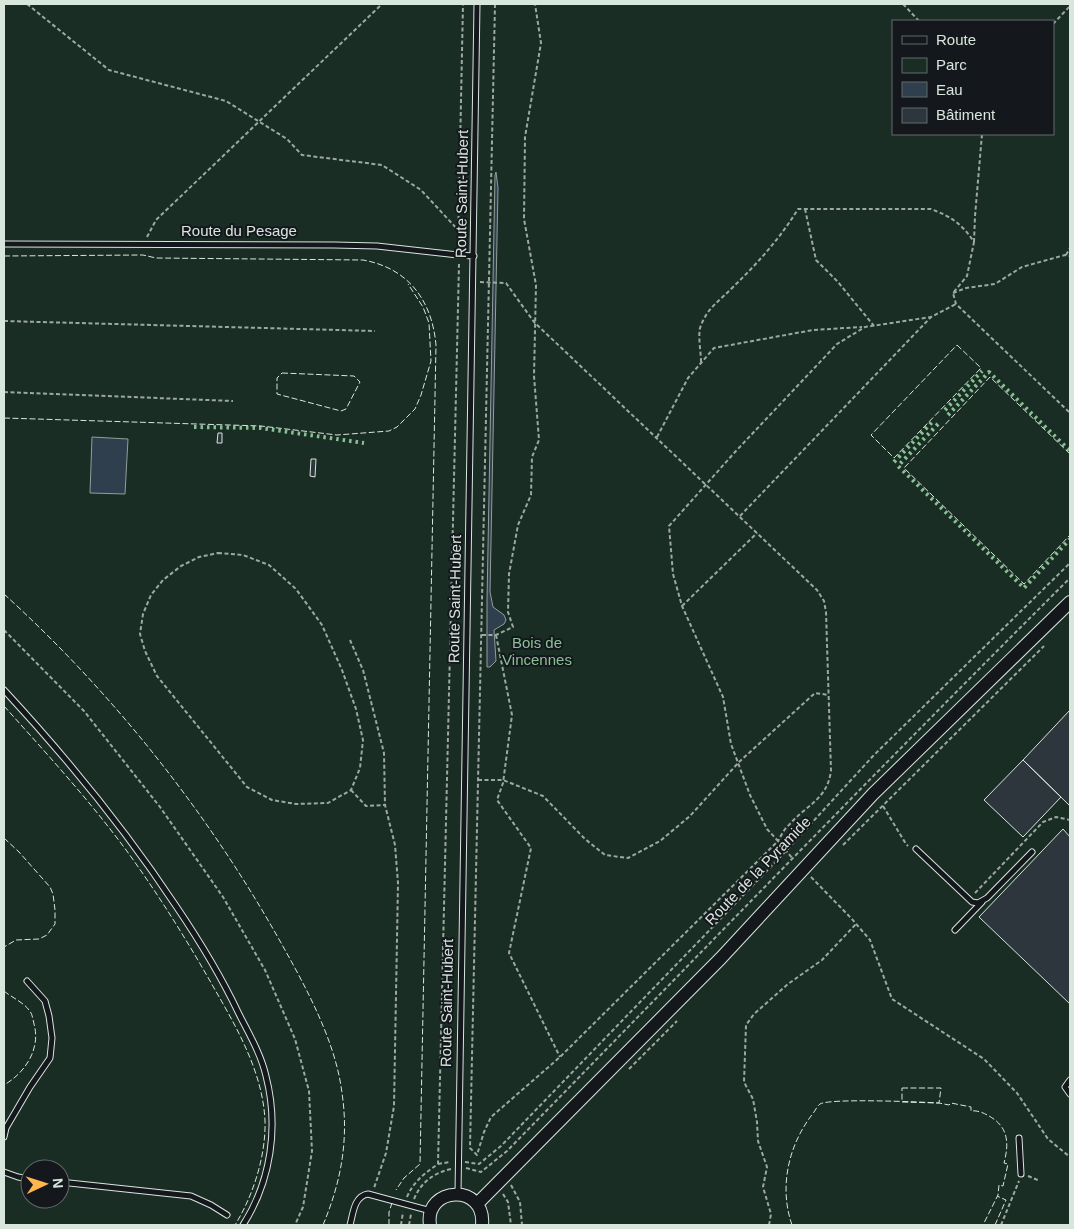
<svg xmlns="http://www.w3.org/2000/svg" width="1074" height="1229" viewBox="0 0 1074 1229" font-family="Arial,sans-serif">
<rect width="100%" height="100%" fill="#14181c"/>
<path fill="#1a2d24" stroke="#939e99" fill-rule="evenodd" d="M4 4H1070V1225H4ZM893 21H1053V134H893ZM30 1169H60V1199H30Z"/>
<path fill="#2f3f4d" stroke="#939e99" d="M496 172 498 188 490 592 493 607 504 615 506 620 504 624 494 630 496 661 490 667H487V601L495 175Z
M92 437 128 439 125 494 90 493Z"/>
<path fill="#2c363c" stroke="#d8e6dc" d="M218 433H222V443H217Z
M311 459H316L315 477 310 476Z
M1070 710V806L1023 760Z
M1023 760 1061 797 1023 837 984 800Z
M1063 829 1070 837V1004L979 917Z"/>
<g fill="none" stroke-linecap="round" stroke-linejoin="round">
<defs>
<path id="service" d="M4 244 334 245 377 246 458 255 474 256
M4 690C67 758 125 829 176 906 199 940 221 976 239 1014 249 1034 261 1054 266 1076 279 1127 271 1181 243 1225
M916 849 972 902 978 903 987 898 1032 852
M955 930 982 902
M1070 1080 1065 1087 1070 1094
M4 1137 6 1128 30 1087 50 1058 52 1038 49 1016 45 1001 27 981
M1019 1138 1021 1174
M4 1172 18 1177 30 1179
M60 1182 191 1196 211 1205 227 1215
M458 1193 477 4
M350 1225C353 1214 354 1196 368 1194L431 1211"/>
<path id="tertiary" d="M477 1204 721 958 873 794 1070 602
M430 1225C424 1186 486 1183 482 1225"/>
</defs>
<use href="#service" stroke="#d8e6dc" stroke-width="7"/>
<use href="#tertiary" stroke="#d8e6dc" stroke-width="14"/>
<path stroke="#9da8a2" stroke-width="2" stroke-dasharray="4 2.5" stroke-linecap="butt" d="M27 4 109 70 226 101 287 139 302 155 382 165 421 190 459 231 465 235
M495 4 470 1148 477 1155 484 1132 491 1117 560 1057 778 841 767 829 750 795 731 744 723 697 682 606 673 574 669 526 735 452 837 344 865 327 931 317
M903 4 919 21
M1053 24 1070 6
M805 209 816 260 838 282 874 326
M147 237 156 220 382 4
M974 242 975 216 982 134
M458 246 463 4
M1066 255 1070 248
M480 282 506 283 534 322 817 590 824 601 826 612 831 771C827 800 806 805 789 825 784 829 781 836 778 841L793 859
M953 293 966 288 995 284 1022 267 1065 255 1070 256
M4 321 375 331
M701 362C701 352 698 338 700 328 707 307 720 301 734 286 758 263 781 237 798 209H931C952 217 962 224 974 242L967 276 953 293 956 304 1070 413
M4 392 233 401
M657 437 688 378 714 348 813 330 862 327
M740 516 931 317 956 304
M218 553 243 555 269 565 296 589 322 625 342 670 356 709 363 740 360 768 351 790 328 803 296 804 272 800 247 787 157 676 145 651 140 634 143 614 151 595 163 580 181 566 199 557Z
M682 606 757 533
M4 630 84 711 160 807 223 897 265 970 295 1039 309 1091 312 1151 303 1207 295 1225
M482 635H496L513 627 508 612 509 574 518 525 531 495 532 457 539 440 534 376 536 285 524 219 525 137 541 43 535 4
M496 635 512 715 503 783 497 800 531 848 509 953 560 1057
M350 640 363 670 384 753 385 805 395 845 398 883 394 1106 386 1153 374 1188
M478 780H503L543 796 585 839 605 855 628 858 660 841 690 816 739 762 815 693 829 695
M351 790 366 806 385 805
M883 806 906 844 908 846
M843 845 1044 646
M811 877 851 918 870 940 892 999 984 1059 1017 1093 1048 1139 1070 1157
M975 893 1043 822 1056 817 1070 820
M629 1069 677 1021
M465 1162 479 1164 501 1146 786 851 873 756 1070 563
M438 1164 450 1162
M466 1168 481 1172 507 1151C694 960 880 767 1070 578
M1028 1176 1040 1181
M511 1185 520 1202 522 1225
M503 1194 508 1202 511 1225
M407 1197C413 1182 425 1173 438 1164L459 264
M414 1199C421 1182 434 1173 451 1169
M401 1225 403 1212
M409 1225 411 1214
M769 1225 771 1214 763 1187 767 1167 758 1141 757 1122 753 1099 744 1082 746 1025 754 1014 788 984 822 960 856 924
M1001 1225 1019 1181"/>
<use href="#service" stroke="#14181c" stroke-width="5"/>
<use href="#tertiary" stroke="#14181c" stroke-width="12"/>
<path stroke="#8ac095" stroke-width="4" stroke-dasharray="2.5 4" stroke-linecap="butt" d="M945 410 982 371
M948 415 989 372 1070 451
M938 424 898 466 1024 588 1070 539
M194 427 261 428 364 443
M894 462 934 420"/>
<path stroke="#d8e6dc" stroke-width="1" stroke-dasharray="6 2.5" stroke-linecap="butt" d="M4 256 143 255 156 258 363 260C408 268 432 300 436 345L420 1164 404 1178 396 1190
M957 345 981 368 894 458 871 435Z
M282 373 354 376 360 382 346 409 341 411 277 394V378Z
M4 418 261 426 337 435 389 431 397 427 415 409 421 395 431 361 429 323 423 307 408 284
M1070 454 990 377 904 468 1024 584 1070 535
M4 594C116 696 212 818 285 950 309 993 336 1044 342 1093 349 1140 341 1182 323 1225
M4 706C47 754 91 802 129 854 160 897 188 942 214 988 237 1028 263 1073 265 1121 266 1156 253 1196 235 1225
M4 838 19 852 50 887 53 894 55 910V924L47 935 39 939 16 940 4 947
M4 991C11 997 23 1002 29 1010 32 1013 33 1019 34 1024 41 1049 25 1073 4 1085
M902 1088H941L939 1103 902 1102Z
M389 1225V1212L392 1203
M792 1225C779 1188 788 1147 811 1116 814 1113 817 1106 820 1104 830 1098 922 1102 939 1103L949 1105 951 1103 971 1107V1111C977 1110 984 1113 989 1116 1009 1127 1009 1144 1004 1163L1008 1164 1003 1186 999 1185 998 1195 983 1225
M995 1225 1006 1200 997 1196"/>
</g>
<g text-anchor="middle" stroke-width="4" stroke-linejoin="round" paint-order="stroke">
<g font-size="15" fill="#d8e6dc" stroke="#14181c">
<text transform="translate(462 194) rotate(-89)" y="5">Route Saint-Hubert</text>
<text x="239" y="236">Route du Pesage</text>
<text transform="translate(455 599) rotate(-89)" y="5">Route Saint-Hubert</text>
<text transform="translate(758 871) rotate(-46)" y="5">Route de la Pyramide</text>
<text transform="translate(447 1003) rotate(-89)" y="5">Route Saint-Hubert</text>
</g>
<g font-size="15" fill="#8ac095" stroke="#14181c">
<text x="537" y="648">Bois de<tspan x="537" dy="17">Vincennes</tspan></text>
</g>
</g>
<rect width="1074" height="1229" fill="none" stroke="#d8e6dc" stroke-width="10"/>
<rect x="892" y="20" width="162" height="115" fill="#14181c" stroke="#626a69"/>
<rect x="902" y="36" width="25" height="8" fill="#14181c" stroke="#626a69"/>
<text x="936" y="45" font-size="15" fill="#d8e6dc">Route</text>
<rect x="902" y="58" width="25" height="15" fill="#1a2d24" stroke="#626a69"/>
<text x="936" y="70" font-size="15" fill="#d8e6dc">Parc</text>
<rect x="902" y="82" width="25" height="15" fill="#2f3f4d" stroke="#626a69"/>
<text x="936" y="95" font-size="15" fill="#d8e6dc">Eau</text>
<rect x="902" y="108" width="25" height="15" fill="#2c363c" stroke="#626a69"/>
<text x="936" y="120" font-size="15" fill="#d8e6dc">Bâtiment</text>
<g transform="translate(45 1184) rotate(86)"><circle r="24" fill="#14181c" stroke="#626a69"/>
<path d="M0-4L9 19L0 12L-9 19Z" fill="#ffb74d"/>
<text y="-8" font-size="14" font-weight="bold" text-anchor="middle" fill="#d8e6dc">N</text>
</g>
</svg>
